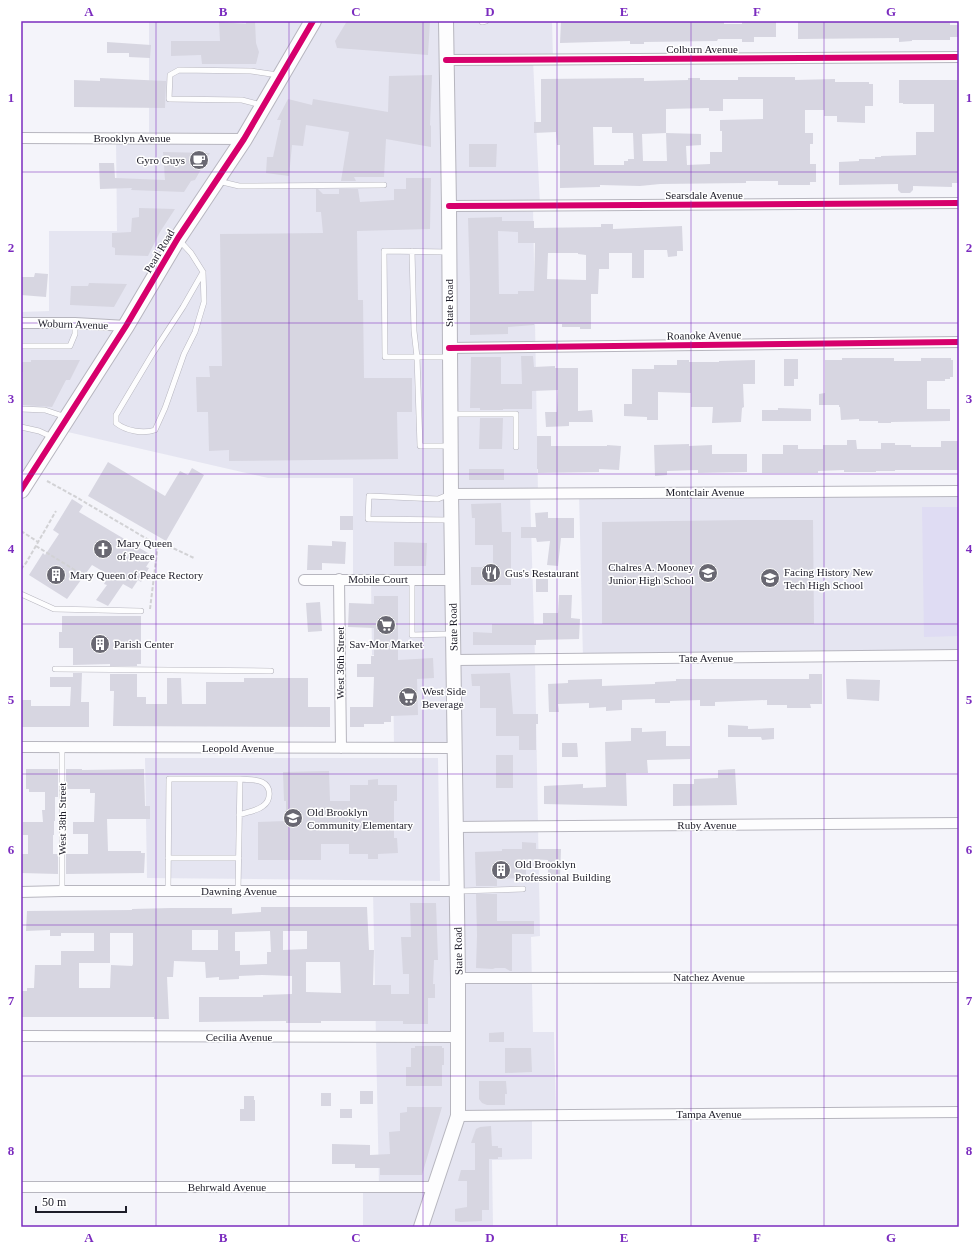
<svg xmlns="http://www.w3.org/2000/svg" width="980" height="1248" viewBox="0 0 980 1248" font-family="'Times New Roman',serif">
<rect width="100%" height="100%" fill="#f4f4fa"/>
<path fill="#e5e5f1" d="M242 21H552L553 60H533L540 206H533L538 493H530L535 659 540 936 531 937 533 1032H554L556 1116H532V1159L492 1160 493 1227H363V1187L379 1186 373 891H457L455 748H394L393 655H372L371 579H353V478H268L59 430 21 490V312L49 311V231H117L116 138H149V22L242 23Z
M959 491V655L583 659 579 493Z
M145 758H438L440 881 147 878Z"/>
<path fill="#dfdcf3" d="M922 507H959V636L924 637Z"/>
<path fill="#d7d6e1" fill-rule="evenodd" d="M246 21H255L256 43 259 52 256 64H202L201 55 171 56V41H220L219 22 246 24Z
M347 21H430L428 55 337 48 335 41Z
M561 21H665V22L724 21V24H742V21H776V37H754V42H742V39H718L717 41 644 42V44H630V41L560 43Z
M798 21H950V25H959V37H950V40H912V41L899 42V38L798 39Z
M107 42 151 45 150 58 129 57V53H107Z
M432 75 430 125 431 126V147L386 139 384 177H354L356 181H341L349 132 306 125 303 146 292 145 289 176 266 173 267 157H273L281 120H277L288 99 312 105 313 99 388 112 389 76Z
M738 77H795V80L835 79V82H869V84H873V106H865V123L837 122V116H824V110H805V133H813V144H810V164H816V182H810V185H778V181H746V183L660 184 640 186 600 185V187L560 188V145H557L556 132 534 133V122H541V79L644 78V81L688 80V78H700V80H738ZM723 99H763V119L720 120V131H722V152H710V164L687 165 686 146 701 145V134L666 133V109L709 108V111H723ZM593 127H612V133H633L634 159H628V161H624V165H594ZM666 133 667 161H643L642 134Z
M100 78 166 81 165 108 74 107V80L100 81Z
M899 80H959V183H952V187L913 186V190L910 193H901L898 190V184L839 185V162L859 161V159H875V157H881V156L916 155V132H934V104H903V103H899Z
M469 144H497L496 167H469Z
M163 152 210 153 195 180 191 181 184 192 131 190 132 188 100 189 99 163H114L115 178 165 180Z
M406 178H431L430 229 357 231 358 300H363L364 378H412V412H397L398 459 229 461V450L209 451 208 412H197L196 377H210L209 366H222L220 234 323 233 321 212H316V189H318L323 194H339V189H358L360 202 394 200V189H406Z
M139 208 175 209 160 232 148 256 115 255V248L112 247V233L131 232 132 218 139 217Z
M502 217V221H534V228L601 227V224H613V229L682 226 683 251H677V256L668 257 667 250H644V278H632V253H609V269H599L598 294H591V329H580V327H562V324H534V325L508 327V334L470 335V284L468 218ZM498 231 518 232V243H535L534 291H518V294H499ZM548 253H578V254L586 255V280L547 279Z
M35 273 48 274 46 297 21 295V277H34Z
M89 283 127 284 114 307 70 305 71 286H88Z
M521 356H533L534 367 555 366V368H578V411L592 410 593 422H569V426L546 427 545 412H557L558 390 532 391V409H503V410H480V408H470L471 357H501V384H522Z
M842 358H894V361H921V358H951V360H953V377H950V379H945V381H927V409H950V421L891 422V423H878V421H859V419L841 420 840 407H839V405H819V394L825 393V360H842Z
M784 359H798V379H794V386H784Z
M31 360H80L70 380H66L52 407 23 405V372H21V362H31Z
M677 360H689V362H719V361L755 360V384H743L744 407 742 408 741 422 712 423 713 407H691V393L658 392V420H647V417L624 416V404H632V369H654V365H677Z
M778 408 811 409V421H762V410H778Z
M480 418H503L502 449H479Z
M537 436H551V446H607V445L621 446 619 470 599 469V472L538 473V469H537Z
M847 440H856L857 449H881V443H895V445H911V447H941V441H959V470H895V471H876V472H844V470L818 471V473H762V454H783V445H798V449H823V445H847Z
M689 444V446L712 445V454H747V472L698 473V470L667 471V475L655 476 654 445Z
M108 462 165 496 180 471 188 475 192 468 204 475 166 541 88 496Z
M469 469H504V480H469Z
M72 499 83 506 79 512 153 556 146 567 149 568 141 582 138 580 132 589 123 584 108 606 96 600 107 585 104 584 109 575 92 565 67 599 29 575 43 553 45 555 59 534 53 530Z
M501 503 502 532H511V585H471V567H493V545H475V518H472L471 504Z
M548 512V518H574V538H561L558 566 547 565 550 541 537 542 536 538H521V527H536L535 513Z
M340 516H353V530H340Z
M744 520H813L814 624H602V522Z
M332 541 346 542 345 564 322 563V570H307L308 545 332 546Z
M394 542 427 543 426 566H394Z
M536 579H548V592H536Z
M559 595H572L571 618 580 619 579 639 536 640V645H473V632L492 633V624H543V613H558Z
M374 596H398V660L433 658 434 678 417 679 418 715 391 716V722H384V724H364V727H350V707H373L374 677H357V664H371V656H374V628L348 627 349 603 374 604Z
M320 602 322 631 308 632 306 603Z
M62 616H141V664H137V666H110V664L73 665V648H59V632H62Z
M73 673H82L81 702H89V727H21V700H31V706H70L71 687H50V677H73Z
M510 673 513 714H538V724H536V750H519V736H496V708H480V686H472L471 674Z
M110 674H137V697H146V704H167V678H181L182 704H206V682H244V678H308V707H330V727L113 726 114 691H110Z
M809 674H822V704H810L811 708H787V705H767V700L715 702V706H700V700L670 701V703H655V699L622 700V710L606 711V707L589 708V703L558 704 559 712H549L548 684 568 683V680L602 679V686L655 684V682L676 681V679H809Z
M846 679 880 680 879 701 847 699Z
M728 725 748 726V729L774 728V739L762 740 761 737H728Z
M631 728H642V732L666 731V746H690V759L647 760 648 773H626L627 806 544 804V786L583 784V788L606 787 605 742 631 741Z
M562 743H577L578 757H562Z
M496 755H513V788H496Z
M26 769H58V797H55V821H54V835H53V854H58V874L21 873V854H28V835H23V822H43L42 810H45V792H29V789H26Z
M66 769H82V770L144 769 145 806H150V819H107L108 851H141V853H145L144 873 66 874V854H88V834H73V822H94L95 793H90V789H66Z
M735 769 737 805 673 806V784H694V779L718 778V770Z
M329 771 330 801H350V785H368V780L378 779V785H397V801H394V838H397L398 853 378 854V859H368V854H349V844H321V860H258V822L286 821V801H284L283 772Z
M522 842 536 843V849H561L560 878H548V860L526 859V878L497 879V886H476L475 852 502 851V849H522Z
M476 894H497V921H534V934H512V971H510L505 968H495L493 969 476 968 477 935Z
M410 903H436L438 960H434L433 984H435V998H428V1024H403V1021H321V1023H286V1021L199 1022V997H263V995L292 994V976L262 975 239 976V979L219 980V977L206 978 205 962 174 961 173 977H167L169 1019H154V1017H21V991H27V988H34L35 965H61V951H94V933H61V936H50V930L26 931 27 911 132 910V909L171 908H232V914L261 912V907H367L369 950H374L373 985H391V994H409V974H403L401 937H411ZM192 930H218V950H192ZM270 931 271 952H267V964L240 965V951H235V932ZM283 931H307V949L283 950ZM110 933H133V964L132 966 111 965 110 988H79V963H110ZM306 962H340L341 993 306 992Z
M504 1032V1042H489V1033Z
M415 1046H442V1048H444V1065H442V1086H406V1067H411V1048H415Z
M505 1048H531L532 1072 505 1073Z
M479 1081H506L507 1094H505V1105H487L482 1103 479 1099Z
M360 1091H373V1104H360Z
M321 1093H331V1106H321Z
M244 1096H254V1100H255V1121H240V1109H244Z
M407 1107H442L422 1175H380V1168H355V1164H332V1144L370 1145V1155L390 1154 389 1132 400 1131V1113L407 1112Z
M340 1109H352V1118H340Z
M491 1126 492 1146H498V1148H502V1157H498V1159H489V1210H482V1221L460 1222 455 1221V1209L467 1207V1181H458L461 1170H475V1143H471L476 1129 480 1127Z"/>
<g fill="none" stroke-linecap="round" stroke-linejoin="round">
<defs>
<path id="service" d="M482 22 486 21
M261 105 242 100 169 99 170 75 179 70 251 71 278 75
M218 181 239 186 384 185
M180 241 191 253 203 272 204 302 195 332 184 354 165 408 155 430C143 434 126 431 116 423V415L153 353 183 307 203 272
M412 251 414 331 417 357H448
M449 252 384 251 385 357H417L420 446H449
M21 346H70L75 334V323
M21 409 45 410 66 417
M451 414H516V447
M21 427 39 431 52 437
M449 520 368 519 369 496 438 499 450 494
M412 579V635L452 634
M21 594 54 609 141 611
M55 669 271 671
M239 815C247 812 257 811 263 806 271 800 272 787 262 782 256 779 246 780 240 779
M168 858H239
M62 891V748
M168 891 169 779H240L238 891
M458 891 523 889"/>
<path id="minor" d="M446 60 959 57
M21 138 244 139
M449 206 959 203
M21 323H75L126 326
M449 348 959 342
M451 494 959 491
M339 579 341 748
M304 580H452
M454 660 959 655
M21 747 455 748
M455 827 959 823
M21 892 62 891H457
M458 978 959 977
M21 1036 458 1037
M458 1116 959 1112
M21 1187H434"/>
<path id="secondary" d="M421 1227 458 1116V978L451 494 449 206 446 21"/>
<path id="primary" d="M21 490 126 326 178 238 244 139 313 21"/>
</defs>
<use href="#service" stroke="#b7b6bf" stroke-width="6"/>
<use href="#minor" stroke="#b7b6bf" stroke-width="12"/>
<use href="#secondary" stroke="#b7b6bf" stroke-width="16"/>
<use href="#primary" stroke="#b7b6bf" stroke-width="18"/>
<path stroke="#d2d2d5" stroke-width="2" stroke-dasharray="4 2" stroke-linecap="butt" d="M47 481 76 497 154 543 175 549 194 558
M21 531 38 542
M36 546 86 577
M21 569 26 563 56 511
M150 609 158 544"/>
<use href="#service" stroke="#fdfdfe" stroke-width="5"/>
<use href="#minor" stroke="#fdfdfe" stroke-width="10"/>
<use href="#secondary" stroke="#fdfdfe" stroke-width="14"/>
<use href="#primary" stroke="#fdfdfe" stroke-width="16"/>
<defs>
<path id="cycleway" d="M446 60 959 57
M449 206 959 203
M449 348 959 342
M21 490 126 326 178 238 244 139 313 21"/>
</defs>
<use href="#cycleway" stroke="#fff" stroke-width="8"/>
<use href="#cycleway" stroke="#d6006c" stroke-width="6"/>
</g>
<path fill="none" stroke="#7b2cbf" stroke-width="1" stroke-opacity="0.55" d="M156 21V1227M289 21V1227M423 21V1227M557 21V1227M691 21V1227M824 21V1227M21 172H959M21 323H959M21 474H959M21 624H959M21 774H959M21 925H959M21 1076H959"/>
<defs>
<symbol id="cafe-disc" viewBox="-11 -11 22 22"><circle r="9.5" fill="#696872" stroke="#fff"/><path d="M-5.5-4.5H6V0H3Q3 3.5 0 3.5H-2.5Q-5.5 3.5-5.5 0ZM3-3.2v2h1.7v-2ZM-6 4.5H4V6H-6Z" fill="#fff"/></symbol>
<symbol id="church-disc" viewBox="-11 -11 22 22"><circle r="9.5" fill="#696872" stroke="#fff"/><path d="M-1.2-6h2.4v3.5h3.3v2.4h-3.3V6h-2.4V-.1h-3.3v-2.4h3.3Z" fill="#fff"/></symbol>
<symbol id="restaurant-disc" viewBox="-11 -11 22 22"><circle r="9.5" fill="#696872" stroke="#fff"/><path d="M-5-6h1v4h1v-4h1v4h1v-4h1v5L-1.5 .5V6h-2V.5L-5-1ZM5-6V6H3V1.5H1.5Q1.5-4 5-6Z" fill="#fff"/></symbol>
<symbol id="school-disc" viewBox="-11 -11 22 22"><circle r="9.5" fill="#696872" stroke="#fff"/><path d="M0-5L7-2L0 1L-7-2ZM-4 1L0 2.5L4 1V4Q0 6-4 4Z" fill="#fff"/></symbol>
<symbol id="building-disc" viewBox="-11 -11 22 22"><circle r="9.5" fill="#696872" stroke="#fff"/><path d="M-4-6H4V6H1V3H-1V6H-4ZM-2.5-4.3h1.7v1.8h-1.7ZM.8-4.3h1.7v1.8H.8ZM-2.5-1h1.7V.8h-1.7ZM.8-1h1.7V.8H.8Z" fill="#fff"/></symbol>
<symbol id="supermarket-disc" viewBox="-11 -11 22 22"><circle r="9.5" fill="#696872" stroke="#fff"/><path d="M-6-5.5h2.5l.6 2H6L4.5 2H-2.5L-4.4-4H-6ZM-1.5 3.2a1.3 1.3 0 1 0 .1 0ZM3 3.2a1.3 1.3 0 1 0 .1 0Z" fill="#fff"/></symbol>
</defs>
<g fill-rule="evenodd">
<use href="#cafe-disc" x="188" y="149" width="22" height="22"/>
<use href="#church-disc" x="92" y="538" width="22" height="22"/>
<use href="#restaurant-disc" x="480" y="562" width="22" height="22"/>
<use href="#school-disc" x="697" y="562" width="22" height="22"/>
<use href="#building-disc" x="45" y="564" width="22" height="22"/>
<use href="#school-disc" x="759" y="567" width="22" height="22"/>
<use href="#supermarket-disc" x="375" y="614" width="22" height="22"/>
<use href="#building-disc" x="89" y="633" width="22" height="22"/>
<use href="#supermarket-disc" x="397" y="686" width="22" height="22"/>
<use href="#school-disc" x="282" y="807" width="22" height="22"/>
<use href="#building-disc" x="490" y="859" width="22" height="22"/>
</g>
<g text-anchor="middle" stroke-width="3" stroke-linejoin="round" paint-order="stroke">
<g font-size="11" fill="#1e1d29" stroke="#fff">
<text x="702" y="53">Colburn Avenue</text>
<text x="132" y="142">Brooklyn Avenue</text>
<text x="704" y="199">Searsdale Avenue</text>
<text transform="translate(159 251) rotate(-59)" y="4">Pearl Road</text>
<text transform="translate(449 303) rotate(-90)" y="4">State Road</text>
<text transform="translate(73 324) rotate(2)" y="4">Woburn Avenue</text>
<text transform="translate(704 335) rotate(-1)" y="4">Roanoke Avenue</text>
<text x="705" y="496">Montclair Avenue</text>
<text x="378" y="583">Mobile Court</text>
<text transform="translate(453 627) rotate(-91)" y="4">State Road</text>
<text x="706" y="662">Tate Avenue</text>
<text transform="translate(340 663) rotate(-90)" y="4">West 36th Street</text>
<text x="238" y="752">Leopold Avenue</text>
<text transform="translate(62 819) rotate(-90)" y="4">West 38th Street</text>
<text x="707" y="829">Ruby Avenue</text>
<text x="239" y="895">Dawning Avenue</text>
<text transform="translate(458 951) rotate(-91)" y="4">State Road</text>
<text x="709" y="981">Natchez Avenue</text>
<text x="239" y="1041">Cecilia Avenue</text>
<text x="709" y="1118">Tampa Avenue</text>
<text x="227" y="1191">Behrwald Avenue</text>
</g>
<g font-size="11" fill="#1e1d29" stroke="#fff" text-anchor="start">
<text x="185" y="164" text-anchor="end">Gyro Guys</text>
<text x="117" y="547">Mary Queen<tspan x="117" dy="13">of Peace</tspan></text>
<text x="694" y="571" text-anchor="end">Chalres A. Mooney<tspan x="694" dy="13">Junior High School</tspan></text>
<text x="784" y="576">Facing History New<tspan x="784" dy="13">Tech High School</tspan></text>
<text x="505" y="577">Gus's Restaurant</text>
<text x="70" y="579">Mary Queen of Peace Rectory</text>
<text x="114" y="648">Parish Center</text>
<text x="386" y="648" text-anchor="middle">Sav-Mor Market</text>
<text x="422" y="695">West Side<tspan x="422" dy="13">Beverage</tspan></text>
<text x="307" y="816">Old Brooklyn<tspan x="307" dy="13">Community Elementary</tspan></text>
<text x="515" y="868">Old Brooklyn<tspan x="515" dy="13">Professional Building</tspan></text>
</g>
</g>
<rect width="980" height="1248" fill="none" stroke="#ffffff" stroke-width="44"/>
<path d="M36 1206v6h90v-6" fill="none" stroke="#1e1d29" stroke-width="2"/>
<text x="42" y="1206" font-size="12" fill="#1e1d29" stroke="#ffffff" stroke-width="3" paint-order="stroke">50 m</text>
<rect x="22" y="22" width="936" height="1204" fill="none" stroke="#7b2cbf" stroke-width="1.5"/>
<g font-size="13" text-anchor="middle" font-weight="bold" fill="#7b2cbf">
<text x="89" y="16">A</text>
<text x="223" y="16">B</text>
<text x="356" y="16">C</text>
<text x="490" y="16">D</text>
<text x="624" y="16">E</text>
<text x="757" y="16">F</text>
<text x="891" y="16">G</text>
<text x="11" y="102">1</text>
<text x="969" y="102">1</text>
<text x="11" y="252">2</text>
<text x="969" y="252">2</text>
<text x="11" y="403">3</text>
<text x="969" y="403">3</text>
<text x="11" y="553">4</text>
<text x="969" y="553">4</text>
<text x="11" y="704">5</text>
<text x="969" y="704">5</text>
<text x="11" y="854">6</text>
<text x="969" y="854">6</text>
<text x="11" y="1005">7</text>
<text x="969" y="1005">7</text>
<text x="11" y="1155">8</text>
<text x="969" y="1155">8</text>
<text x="89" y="1242">A</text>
<text x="223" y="1242">B</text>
<text x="356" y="1242">C</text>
<text x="490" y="1242">D</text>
<text x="624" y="1242">E</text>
<text x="757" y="1242">F</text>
<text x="891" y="1242">G</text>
</g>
</svg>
